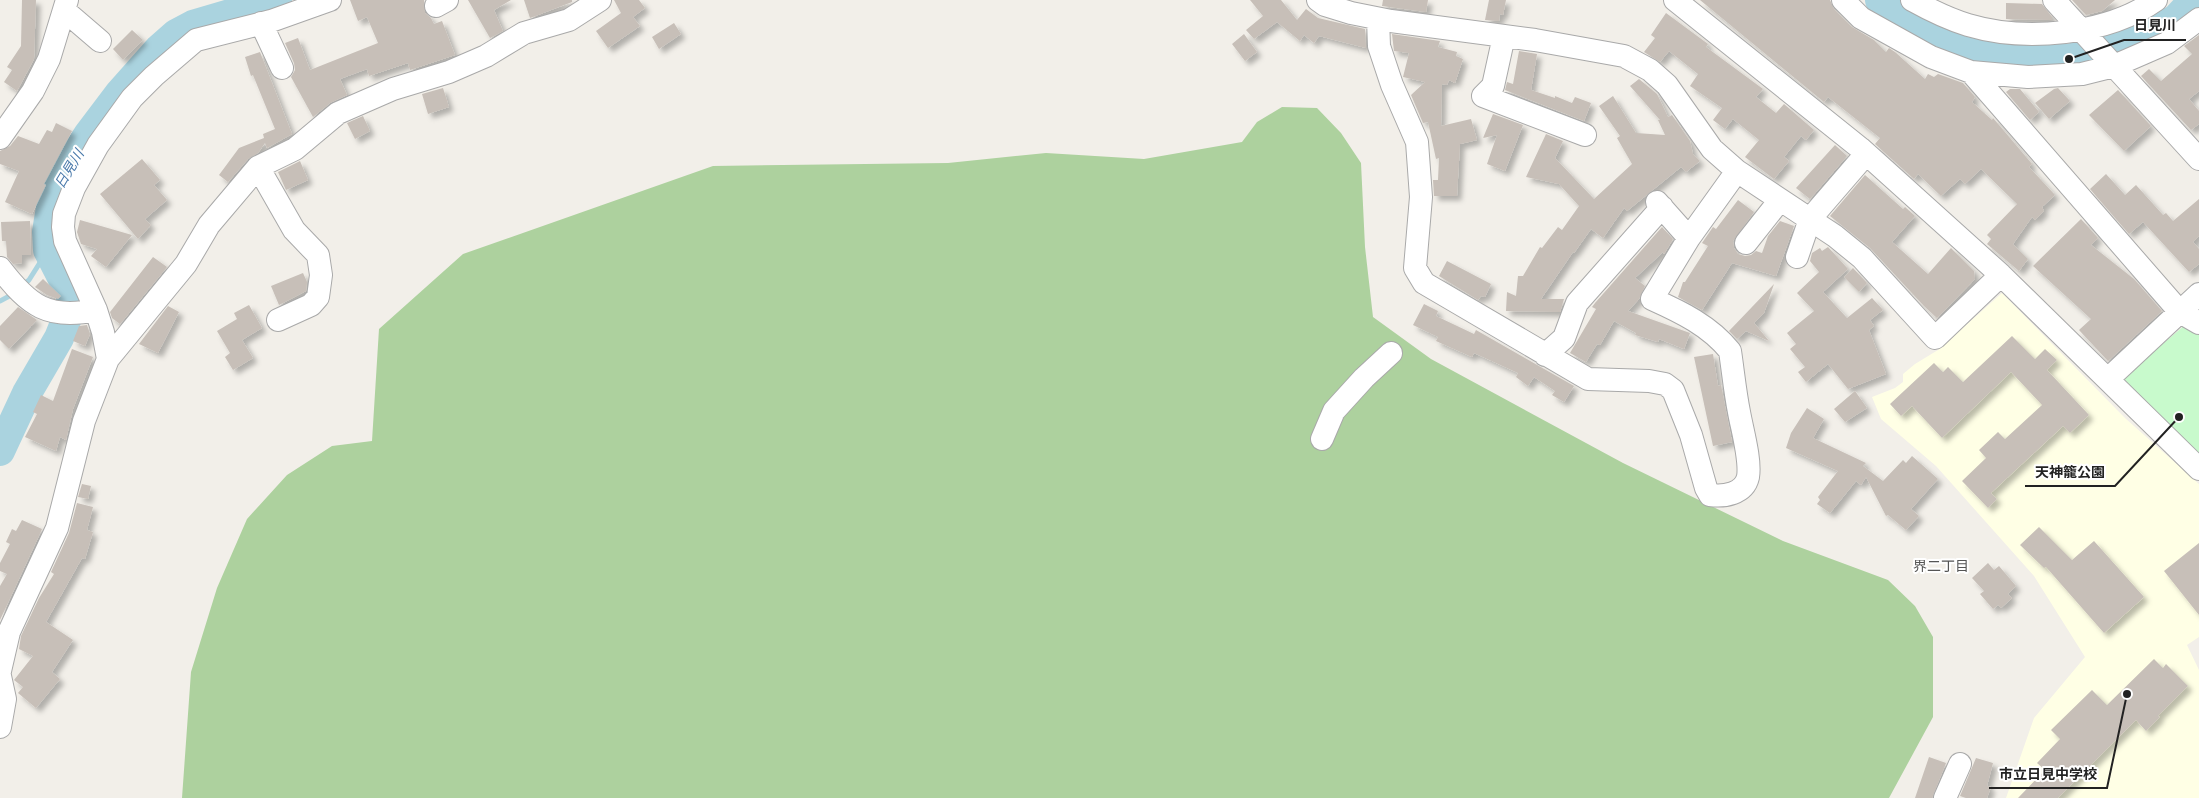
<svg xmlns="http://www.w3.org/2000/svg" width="2199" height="798" viewBox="0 0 2199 798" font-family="'Source Sans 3','Noto Sans JP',sans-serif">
<defs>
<filter id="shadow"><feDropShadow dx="4.5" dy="4.5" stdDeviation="2.5" flood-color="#0004"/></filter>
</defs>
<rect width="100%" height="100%" fill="#f2efe9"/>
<path fill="#ffffe5" d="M2002 293 2125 418 2199 484V637L2187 645 2199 670V798H2006L2034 718 2085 657 2034 576 1936 466 1881 419 1872 397 1895 388 1903 382V374L1915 364 1938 350Z"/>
<path fill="#add19e" d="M1282 107 1317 108 1341 133 1361 163 1365 247 1373 317 1431 359 1623 463 1783 541 1888 580 1915 606 1933 637V717L1889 798H182L191 672 217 588 247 519 287 475 332 446 372 441 379 329 463 254 713 166 948 163 1046 153 1144 159 1242 142 1257 122Z"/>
<path fill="#c8facc" d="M2185 325 2199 335V453L2119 381Z"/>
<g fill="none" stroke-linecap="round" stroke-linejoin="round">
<path stroke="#aad3df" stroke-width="5" d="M23 285 29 280 48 250
M0 301 15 293"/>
<path stroke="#aad3df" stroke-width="30" d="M1880 0 1893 11 1947 46 1992 54 2069 59 2141 37 2176 19 2194 0
M0 451 27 393 59 338 71 308V295L48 250 47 232 53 195 72 160 88 135 119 94 159 49 176 34 193 25 277 0"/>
</g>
<path fill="#c7bfb8" filter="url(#shadow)" d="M22 0H36L34 59 17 91 4 82 12 70 7 67 21 46Z
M350 0H424L425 13 431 18 434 24 442 21 455 55 410 70 408 63 369 76 367 69 340 79 347 95 330 103 313 117 291 77 295 70 294 63 285 43 298 38 310 70 378 43 367 17 358 21Z
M468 0H511L494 10 503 31 490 38Z
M524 0H572V2L530 18Z
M614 0H639L645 8 633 17 640 26 608 48 596 31 621 13Z
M1250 0H1281L1297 20 1306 9 1318 18 1365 29 1366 48 1319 36 1314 43 1304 35 1300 41 1277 22 1254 39 1246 30 1263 16Z
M1383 0H1428L1426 12 1382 6Z
M1489 0H1506L1503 15 1500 14 1499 21 1485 20Z
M1700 0H1830L1834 9 1852 27 1874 40 1886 52 1889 48 1895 52 1925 79 1928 74 1934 77 1938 74 1963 83 1975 97 1972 102 1992 120 1993 118 2032 164 2029 167 2055 195 2042 207 2044 211 2035 220 2032 217 2013 244 2028 259 2019 271 1987 244 1991 239 1987 235 2017 204 1981 169 1965 184 1960 179 1941 196 1918 174 1914 179 1875 144 1880 138 1828 97 1824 102Z
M2072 0H2115L2102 11 2086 15Z
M2006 3 2042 4 2052 17V20L2006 19Z
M1666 13 1708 44 1706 47 1763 89 1756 97 1776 113 1784 104 1814 130 1806 140 1801 136 1784 157 1789 161 1774 179 1745 157 1759 140 1733 119 1725 129 1713 120 1722 108 1690 86 1698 74 1669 51 1660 62 1644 52 1655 38 1651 35Z
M674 23 681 34 659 49 652 37Z
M132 30 143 40 123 60 113 49Z
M1244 34 1257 52 1245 61 1232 44Z
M1392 34 1440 41 1438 47 1457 52 1456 56 1463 59 1455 83 1449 80 1447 85 1442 84 1441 126 1471 119 1477 140 1460 144 1457 196H1434L1433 180H1438L1439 158 1436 159 1428 122 1423 123 1411 95 1425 82 1403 77 1409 53 1394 51Z
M2199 35V91L2189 99 2199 111V124L2191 130 2141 76 2149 69 2161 81 2192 54 2184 46Z
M1519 51 1537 54 1531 90 1555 98V96L1572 103 1575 97 1591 103 1584 121 1505 90 1507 82 1513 84Z
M260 52 292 134 267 148 265 143 258 153 248 159 228 182 219 175 239 148 264 138 263 134 275 129 253 75 251 76 245 57Z
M1639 79 1657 94 1668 117 1672 115 1690 141 1693 154 1700 161 1686 172 1681 167 1627 211 1624 208 1603 238 1591 229 1574 253 1573 252 1541 299H1564L1560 312 1506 311 1507 292 1516 296 1518 276H1523L1540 247 1542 248 1558 227 1562 230 1579 206 1559 184 1526 177 1546 134 1563 141 1555 158 1594 199 1632 164 1617 138 1620 136 1599 106 1613 96 1636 133 1665 135 1658 120H1660L1630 86Z
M443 88 449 107 428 114 422 94Z
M2058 88 2070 101 2049 119 2035 103 2054 89Z
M2010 89H2020L2039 112 2030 120 2006 92Z
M2118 90 2151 126 2124 151 2089 115Z
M1493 114 1523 125 1505 171 1487 164 1497 135 1483 138Z
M363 116 370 131 355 139 347 123Z
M56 123 72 131 44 184 46 185 32 214 5 202 19 171 0 164V151L10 146 18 136 39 144 47 130 52 132Z
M1835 145 1847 156 1810 199 1796 188Z
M142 159 160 180 154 185 167 200 145 219 151 225 138 239 100 194Z
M300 161 308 180 286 190 278 172Z
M2106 174 2125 195 2136 185 2163 215 2166 213 2173 221 2199 199V236L2193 242 2199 249V264L2189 272 2143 222 2129 234 2090 189Z
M1865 175 1903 209 1905 207 1915 216 1892 242 1928 274 1951 248 1974 271 1975 279 1937 318 1924 306 1870 248 1830 216Z
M1738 200 1754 212 1733 241 1734 248 1738 254 1745 256 1751 255 1756 251 1762 253 1768 236 1780 221 1794 226 1776 276 1732 263 1702 310 1678 297 1683 282H1685L1708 246 1702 243 1713 227 1716 229Z
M2081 219 2098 238 2091 245 2134 279 2162 311 2108 361 2079 330 2091 319 2033 266Z
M80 220 132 235 106 267 91 256 97 249 81 244 77 232Z
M30 221 31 255H22V263L13 264 7 257 6 241H2L1 222Z
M1662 227 1673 239 1664 254 1663 252 1635 278 1645 286 1639 299 1628 311 1690 333 1684 349 1659 339 1658 342 1635 335 1636 333 1614 321 1600 345 1597 344 1586 362 1570 353 1596 309 1592 307 1595 303Z
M1828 247 1848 269 1823 292 1847 318 1872 298 1883 310 1870 320 1874 326 1869 330 1886 374 1848 389 1828 364 1806 382 1798 372 1805 367 1790 349 1796 344 1787 333 1814 311 1797 293 1819 272 1810 261 1812 253 1820 248 1822 251Z
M153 257 167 267 120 324 112 318 110 312Z
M1447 261 1491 284 1485 297 1481 296 1478 300 1439 276Z
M1853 268 1867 283 1859 292 1844 277Z
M303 273 307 282 306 291 279 305 271 286Z
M43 279 61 296 58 299 47 295 35 287Z
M1774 284 1764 313 1754 323 1769 341 1746 331 1737 339 1729 331Z
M1424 304 1438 311 1436 316 1474 334 1476 330 1574 386 1564 402 1552 395 1555 391 1534 377 1528 386 1516 377 1518 373 1474 353 1472 357 1436 341 1438 337 1413 325Z
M249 305 262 328 242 340 253 358 233 370 225 357 230 353 217 331 237 319 234 313Z
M168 306 179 312 158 353 139 344Z
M18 307 37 320 9 349 0 340V326Z
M87 325 90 334 85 346 73 341 79 326Z
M2012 336 2035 359 2045 349 2057 360 2047 370 2089 415 2070 433 2063 426 1991 493 1997 499 1988 508 1962 481 1986 458 1979 450 1998 432 2005 439 2042 405 2011 372 1942 438 1912 406 1901 416 1890 404 1934 363 1943 372 1948 367 1963 382Z
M72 349 93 357 73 409 66 440 60 437 56 451 25 437 37 414 33 412 41 395 53 401Z
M1713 354 1718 386 1721 385 1732 442 1713 446 1694 357Z
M1855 391 1867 408 1845 422 1834 409Z
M1807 408 1824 419 1813 438 1866 463 1863 466 1883 481 1903 460 1906 463 1912 456 1938 479 1911 509 1919 516 1906 530 1888 515 1886 516 1866 477 1861 485 1856 481 1830 513 1817 504 1820 500 1818 497 1838 471 1786 448 1791 433Z
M82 484 91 486 88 499 78 497Z
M77 503 93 507 87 530 93 532 85 559 82 558 46 622 73 640 52 672 60 679 36 708 18 693 23 687 14 680 33 656 19 649 21 636 39 598 54 574 51 572 69 533Z
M22 520 42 529 0 620V586L7 574 0 571V563L10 544 6 542 12 529 16 531Z
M2039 527 2072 560 2094 541 2144 597 2104 633 2046 567 2044 568 2020 545Z
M2199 543V615L2164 571Z
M1988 563 1994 570 1999 566 2016 586 2008 594 2012 598 2001 608 1998 605 1993 609 1980 594 1984 591 1972 578Z
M2154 659 2163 668 2166 664 2188 686 2158 716 2160 717 2146 731 2136 720 2058 798H2018L2045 770 2037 763 2060 739 2051 730 2092 690 2107 705Z
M1929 757 1946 763 1932 798H1915Z
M1976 758 1993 763 1987 786 1991 787 1987 798H1966L1960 796Z"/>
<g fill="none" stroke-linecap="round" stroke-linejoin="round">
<defs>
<path id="minor" d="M1318 0 1325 5 1351 13 1391 21 1535 40 1624 56 1650 70 1667 85 1712 149 1737 171 1835 236 1862 258 1935 338 2001 275
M1675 0 1860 148 2001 275 2199 469
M1843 0 1861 18 1931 57 1971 72 2028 77 2082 74 2114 66 2167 43 2199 19
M1912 0C1930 10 1948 19 1968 25 2025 42 2107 35 2156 0
M2054 0 2199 159
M436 6 447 0
M65 11 100 41
M1378 19 1379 46 1392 85 1417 142 1421 197 1415 268 1424 283 1588 379 1649 381 1665 384 1673 390 1691 435 1706 488 1710 495C1724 497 1744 494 1748 477 1751 460 1742 429 1739 412 1735 392 1733 371 1730 351 1710 326 1681 312 1652 299L1689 238 1737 171
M261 23 282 68
M1504 36 1493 86 1483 96 1585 135
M1971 72 2180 312 2199 323
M0 138 33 91 49 59 67 0
M258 167 294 230 318 255 321 275 318 297 311 305 278 320
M1657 202 1689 238
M1746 243 1780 200
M1797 257 1810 219 1866 154
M0 268C29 306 48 320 96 310
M1545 355 1564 338 1577 303 1662 207
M108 359 103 332 96 310 65 241 63 227 64 214 74 188 98 145 132 98 154 76 196 40 271 21 330 0
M2108 379 2199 294
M1322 439 1334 411 1364 378 1391 353
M0 671 9 632 57 528 84 421 108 359 186 264 209 225 258 167 295 149 338 113 393 89 449 72 486 56 524 33 569 20 600 0
M0 676 5 699 0 727
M1945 798 1960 764"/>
</defs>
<use href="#minor" stroke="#a9a9a9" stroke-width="24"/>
<use href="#minor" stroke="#fff" stroke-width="22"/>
</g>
<g text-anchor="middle" stroke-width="4" stroke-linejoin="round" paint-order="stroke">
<g font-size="14" font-style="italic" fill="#4a7aab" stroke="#fff">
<text transform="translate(69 169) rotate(-59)" y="5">日見川</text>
</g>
<g font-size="14" fill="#555" stroke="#fff">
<text x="1941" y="571">界二丁目</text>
</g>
</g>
<path fill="none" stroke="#222" stroke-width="2" d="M2069 59L2124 40H2186M2179 417L2115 486H2025M2127 694L2107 788H1989"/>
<g fill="#222" stroke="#fff" stroke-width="2">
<circle cx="2069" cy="59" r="5"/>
<circle cx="2179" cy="417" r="5"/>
<circle cx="2127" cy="694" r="5"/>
</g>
<g font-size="14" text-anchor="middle" font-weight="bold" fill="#222" stroke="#fff" stroke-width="4" stroke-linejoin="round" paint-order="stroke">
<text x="2155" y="30">日見川</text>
<text x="2070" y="477">天神籠公園</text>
<text x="2048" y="779">市立日見中学校</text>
</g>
</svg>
